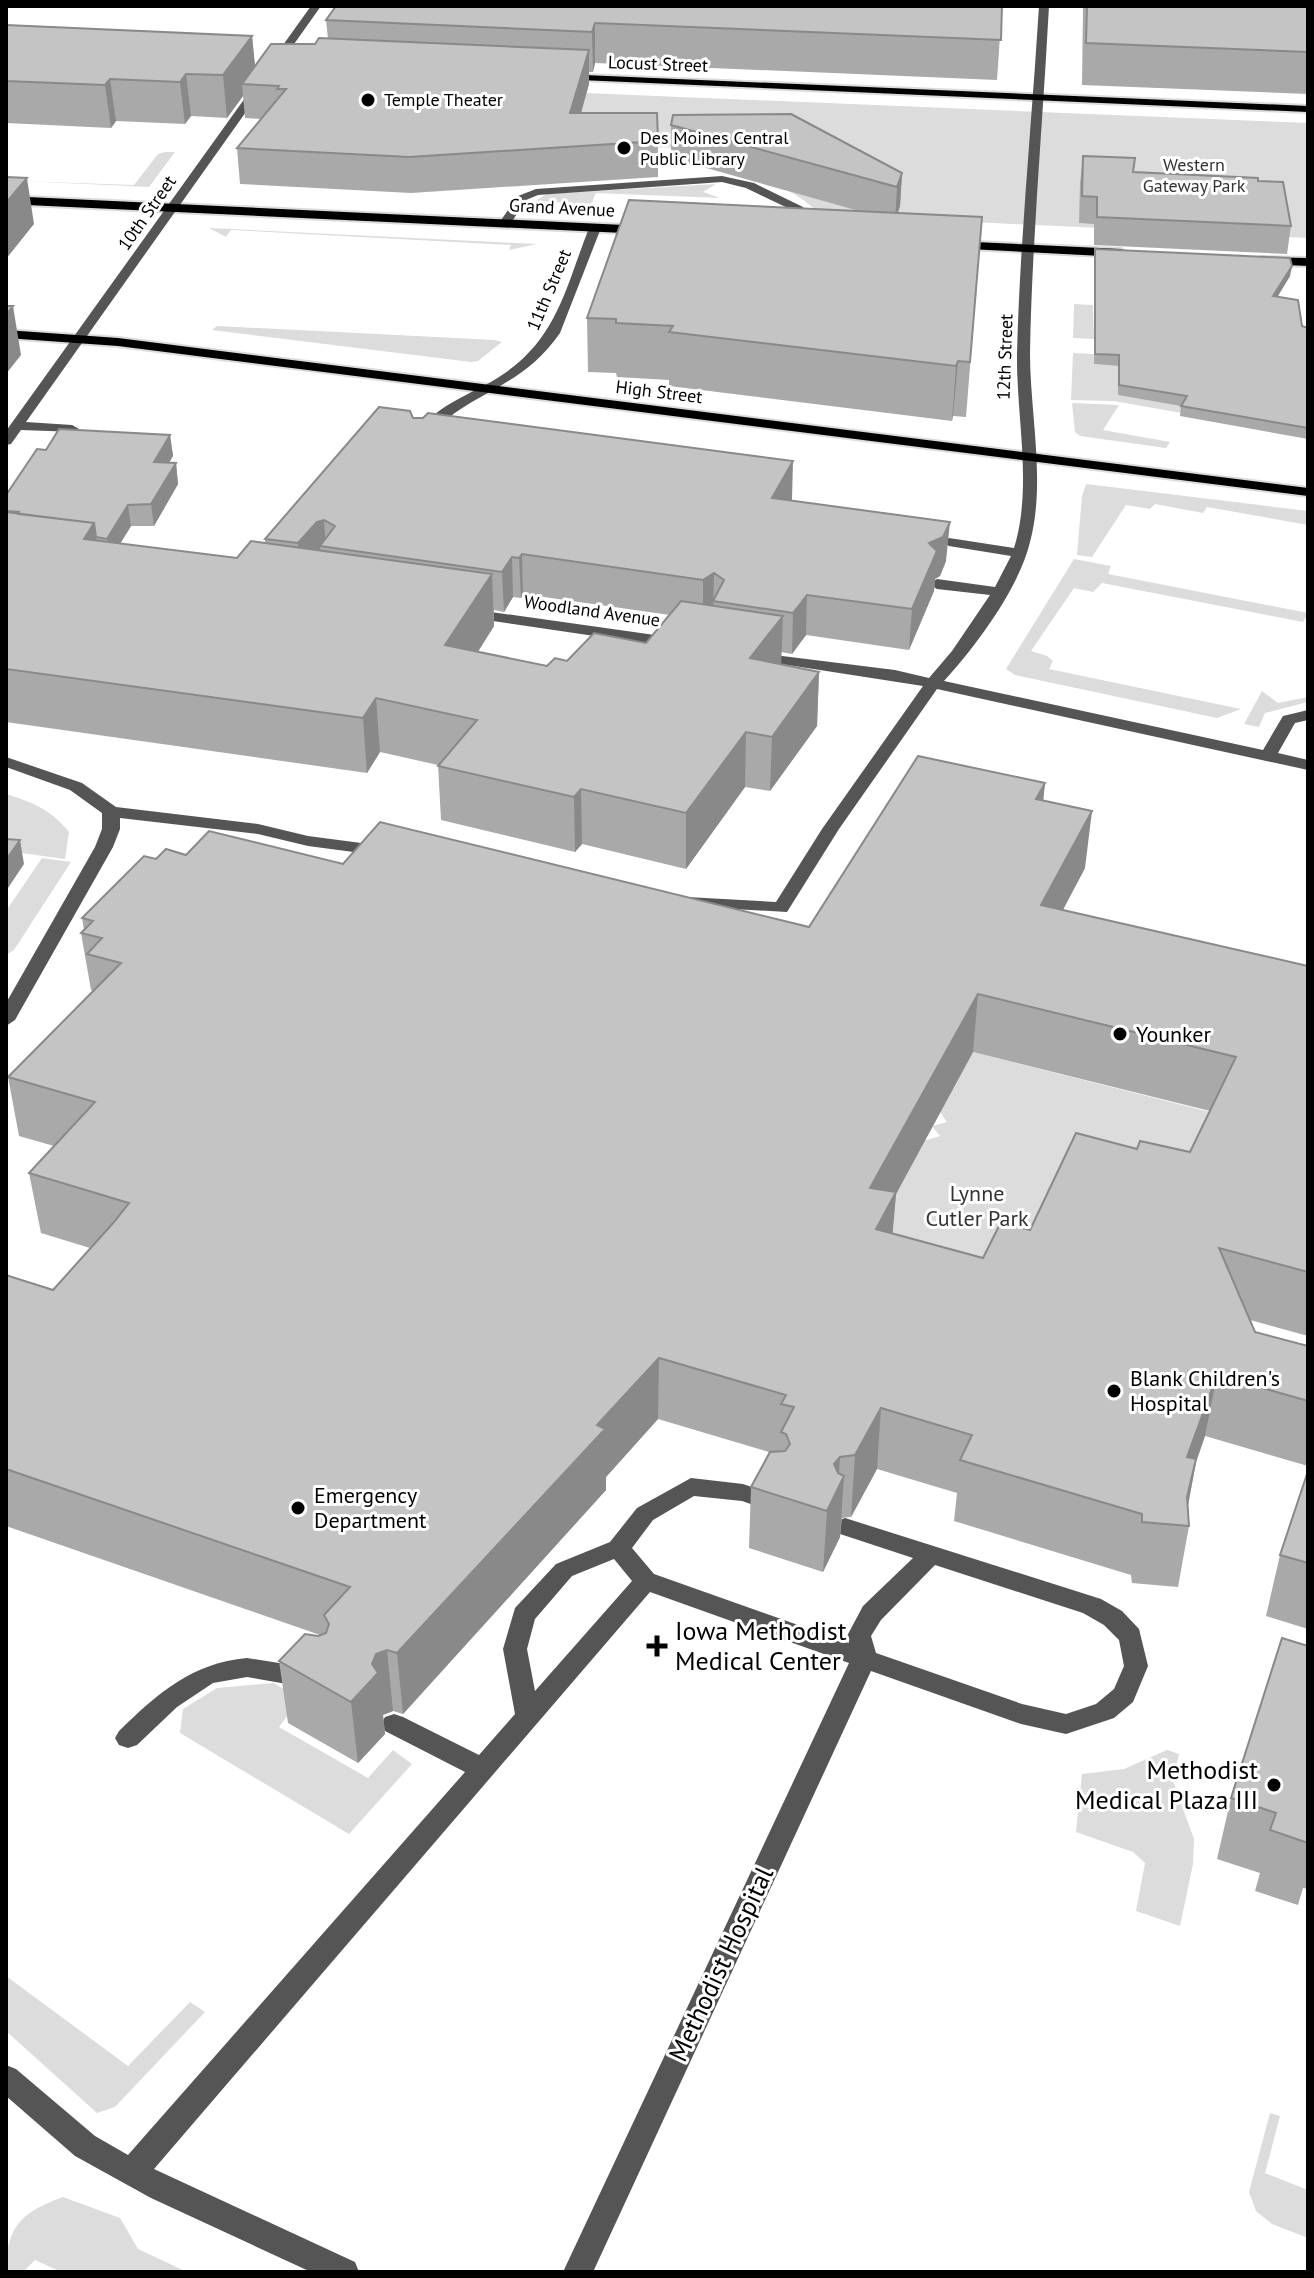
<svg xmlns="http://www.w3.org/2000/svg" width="1314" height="2278" viewBox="0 0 1314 2278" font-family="'PT Sans',sans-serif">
<rect width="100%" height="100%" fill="#fff"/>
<path fill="#dcdcdc" d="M585 93 1308 123V238L827 215C812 210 804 198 788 191L835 204 790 147 572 148Z
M165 152H175L149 187 21 181 134 185 158 154Z
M716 184 703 192 720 198 596 193 591 204 535 201 547 194Z
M209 228 537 244 509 250 511 245 231 230 226 237Z
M1074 304 1093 305 1094 339 1073 338Z
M217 326 495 340 502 342 478 361 471 362 212 330Z
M1073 353 1094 354V364L1118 366 1185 407 1182 413 1113 401 1071 400Z
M1072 403 1119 405 1103 430 1170 442 1166 448 1080 436 1075 432Z
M1086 484 1308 511V525L1207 507 1203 513 1155 504 1150 509 1126 505 1092 557 1077 555 1082 496Z
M1074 559 1111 566 1108 574 1308 613 1303 622 1102 583 1093 592 1074 588 1031 651 1047 656 1053 661 1049 669 1241 709 1217 718 1015 675 1006 669Z
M1262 691 1278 703 1308 697V702L1265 713 1259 727 1244 724Z
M6 794C32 802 52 810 69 832L65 859 14 852 6 846Z
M42 858 71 862 14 950 6 955V911Z
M973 1052 1226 1116 1204 1161 1035 1265 867 1246 923 1141 940 1136 932 1126 947 1122 939 1111Z
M274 1683 300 1699 279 1727 368 1778 393 1750 412 1764 349 1834 180 1733 183 1709 217 1688Z
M1167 1750 1179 1754 1173 1781 1194 1839 1193 1864 1180 1926 1136 1911 1145 1863 1133 1852 1076 1832 1082 1774 1124 1769Z
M6 1976 128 2066 190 2002 205 2012 115 2107 97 2113 6 2031Z
M1270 2113 1280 2116 1265 2173 1308 2190V2238L1272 2224 1256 2211 1249 2192Z
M63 2197 120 2218 138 2249 187 2272H61L35 2260 23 2272H6C6 2227 21 2212 63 2197Z"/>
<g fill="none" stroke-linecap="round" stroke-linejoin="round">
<defs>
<path id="major" d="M561 74 1308 106V112L557 79V75Z
M6 196 645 226 651 230 645 234 6 204Z
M953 241 1121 249 1127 253 1121 257 949 248 947 245Z
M1261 257 1308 258V266L1265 264 1261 263Z
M6 330 118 338 1308 488V496L118 346 6 338Z"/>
</defs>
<use href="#major" stroke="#dbdbdb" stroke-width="4"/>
<path fill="#555" fill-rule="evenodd" d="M311 6H321L26 422 72 425 79 429 77 432 21 430 11 444 6 445V431Z
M1039 6H1049C1043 121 1032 238 1030 353 1030 414 1046 482 1030 542 1019 588 976 646 944 681L1263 750 1283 716 1308 710V720L1295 723 1278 753 1308 760V770L937 689 839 829 787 912 681 906 678 902 687 897 776 902 822 829 923 686 755 660 749 658V652L895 670 929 678 952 651 990 595 937 589 929 584 937 579 995 587 1011 556 949 546 942 542 949 538 1014 548C1033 487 1016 416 1017 353 1020 238 1032 121 1039 6Z
M722 176 754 183 803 207 807 216 801 235 791 232 794 211 746 188 722 182 538 195 526 200 509 226 499 223 518 196 536 189Z
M595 224 601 228 560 333C524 385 481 389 438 426H428L426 423C444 402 476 392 499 377 557 340 565 289 589 228Z
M470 609 676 638 684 643 676 648 465 617 462 614Z
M6 757 82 783 116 807 258 824 308 836 384 846 393 851 384 856 308 846 258 834 120 818V829L113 847 15 1020 6 1026V1003L95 847 102 829V813L70 790 6 767Z
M691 1478 743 1484 781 1497 785 1503 781 1509 773 1512 742 1501 694 1496 653 1520 632 1548 654 1574 849 1643 847 1636 863 1606 913 1558 837 1533 833 1527 837 1521 845 1518 1101 1599 1122 1611 1139 1629 1148 1666 1133 1702 1114 1718 1066 1734 1021 1724 871 1671 593 2272H563L849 1663 650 1592 154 2169 355 2262 359 2272H311L151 2198 75 2156 6 2096V2065L16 2069 95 2136 128 2155 465 1772 385 1731 381 1724 385 1717 394 1714 403 1717 479 1755 515 1714 503 1649 515 1608 556 1564 610 1542 637 1508ZM614 1559 632 1581 535 1691 527 1649 535 1619 572 1576ZM935 1565 1083 1613 1104 1625 1119 1640 1124 1666 1114 1689 1096 1704 1066 1714 1022 1704 876 1653 871 1636 881 1620Z
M247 1658 304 1667 313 1670 316 1677 313 1684 304 1687 247 1677 213 1683 177 1707 137 1745 128 1748 119 1745 115 1738 119 1731C158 1693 192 1663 247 1658Z"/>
<use href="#major" fill="#000" fill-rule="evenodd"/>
</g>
<path fill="#a9a9a9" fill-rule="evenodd" d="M1002 6 997 80 595 63 593 72H589V84L581 113 658 141V177L411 193 240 184 237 148 261 119 245 118 243 96 227 118 191 116 185 124 116 121 111 128 6 123V25L252 36 255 66 328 39 326 20Z
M1083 6H1308V94L1082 85Z
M671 125 902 173 900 206 898 213 982 217 966 417 953 416 952 421 669 386V380L617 377 616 373 588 372 587 318 859 211 671 158Z
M1083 156 1133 172 1258 181 1291 226 1287 254 1094 245V224L1079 223 1080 183Z
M1095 249 1290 276 1277 297 1302 326 1308 328V439L1180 416 1181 406 1118 395V366L1094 364Z
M413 418 792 499 791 501 946 561 940 576 935 579 934 591 909 650 806 635 792 654 781 652V664L819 672 817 726 770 791 745 787 686 869 582 844 575 852 441 820 438 765 380 752 367 773 6 722V495L46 450 170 435 173 456 169 462 176 463 178 484 154 526H131L120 544 237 558 265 543V539ZM523 594 670 615 646 643 547 666 478 652 494 626V610L504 612 513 597 521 598Z
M1045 783 1043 801 1085 868 1063 910 1308 966V1336L1250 1320 1255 1332 1308 1346V1466L1205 1436 1196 1462 1188 1506 1189 1526 1178 1587 1132 1583 1131 1575 954 1521 957 1493 877 1469 851 1517 842 1518 840 1537 823 1572 749 1548 751 1487 769 1452 658 1419 606 1477V1490L403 1714 393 1711 383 1715 385 1734 358 1763 288 1723 279 1661 320 1635 6 1526V1275L53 1290 90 1248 41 1233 29 1173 54 1146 19 1136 8 1077 93 991 91 990 81 933 84 930 82 918 156 859 186 855 343 864 809 927ZM973 1052 1210 1111 1190 1152 1137 1149 1030 1230 983 1258 892 1234 896 1194Z
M1308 1471V1629L1266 1616 1280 1555Z
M1308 1646V1889L1303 1888 1298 1905 1255 1891 1260 1873 1217 1859 1231 1798Z"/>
<path fill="#898989" d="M595 23V63L593 72 592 32Z
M252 36 256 77 242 84 243 96 227 118 223 75Z
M589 50V84L571 148 570 113Z
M186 74 191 116 185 124 180 82Z
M110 79 116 121 111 128 105 85Z
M902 173 900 206 895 221 897 187Z
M27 178 34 224 6 259V203Z
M1292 266 1290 276 1272 306 1273 296Z
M13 306 21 355 6 374V315Z
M958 361 953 416 952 421 956 366Z
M170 435 173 456 157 483 154 462Z
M793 461 792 499 771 538 772 498Z
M176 463 178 484 154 526 151 504Z
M128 505 131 526 110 560 107 539Z
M324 520 326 547 320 546 321 561 302 583 298 543 317 522Z
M950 522 946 561 940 576 935 579 934 591 909 650 912 609 929 543Z
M94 523 102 574 84 539Z
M522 554 523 594 521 598 519 558Z
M512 557 513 597 504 612 502 572Z
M714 573 713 614 703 620V580Z
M492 574 494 626 448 698 445 645Z
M807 595 806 635 792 654 793 613Z
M783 616 781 668 750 658Z
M819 672 817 726 770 791 772 737Z
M376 698 380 752 367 773 363 718Z
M746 732 745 787 686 869V813Z
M1045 783 1039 839 1036 799Z
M581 789 582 844 575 852 574 797Z
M1092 811 1085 868 1035 962 1041 905Z
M20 840 24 864 6 891V860Z
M978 994 973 1052 896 1194 891 1252 871 1289 870 1188Z
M659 1358 658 1419 606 1477V1490L403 1714 397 1653 597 1425Z
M1217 1375 1205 1436 1196 1462 1184 1526 1187 1457Z
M881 1408 877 1469 851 1517 855 1455Z
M840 1457 838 1489 844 1476 840 1537 823 1572 827 1511 834 1464Z
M387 1650 393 1711 383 1715 385 1734 358 1763 351 1702 376 1654Z"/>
<path fill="#c4c4c4" stroke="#898989" stroke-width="2" fill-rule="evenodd" d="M336 6H1002L1001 40 595 23 592 32 326 20Z
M1087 6H1308V52L1086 43Z
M6 25 252 36 223 75 186 74 180 82 110 79 105 85 6 81Z
M319 38 589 50 570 113H657L658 141 409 157 237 148 286 89H277L279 86 242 84 271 44H315Z
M791 114 902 173 897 187 671 125 673 115Z
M1083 156 1135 158 1133 172 1258 178V181L1283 182 1291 226 1097 217V197L1082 196Z
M6 177 27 178 6 203Z
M629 200 982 217 970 362 958 361 956 366 669 332 673 326 616 323V319L587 318Z
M1095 249 1290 258 1292 266 1273 296 1298 300 1302 326 1308 328V428L1181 406 1187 396 1119 385V355L1095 354Z
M6 306H13L6 315Z
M379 407 410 411 413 418H423L428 413 793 461 772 498 950 522 943 537 929 543 937 551 912 609 807 595 793 613 713 601 724 580 714 573 703 580 522 554 519 558 512 557 502 572 320 546 335 526 324 520 317 522 298 543 265 539Z
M59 429 170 435 154 462 176 463 151 504 128 505 107 539 96 537 94 523 18 514 19 512 6 511V495L37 449 46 450Z
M6 512 94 523 84 539 237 558 251 541 492 574 445 645 547 666 555 658 567 661 594 633 646 643 681 601 783 616 750 658 819 672 772 737 746 732 686 813 581 789 574 797 438 766 477 720 376 698 363 718 6 669Z
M918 756 1045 783 1036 799 1092 811 1041 905 1308 966V1272L1219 1248 1255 1332 1308 1346V1401L1217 1375 1187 1457 1196 1459 1187 1497 1189 1526 1142 1522V1514L960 1460 972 1435 881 1408 855 1455 840 1457 834 1464 838 1473 844 1476 827 1511 751 1487 770 1452 785 1451 790 1444 786 1434 781 1432 794 1407 781 1404 786 1395 659 1358 597 1425 605 1429 397 1653 387 1650 376 1654 372 1664 378 1673 351 1702 279 1661 305 1634 318 1636 326 1633 329 1624 324 1615 350 1587 6 1469V1275L53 1290 114 1222 129 1203 29 1173 95 1102 8 1077 121 963 87 954 102 938 81 933 93 921 82 918 144 856 156 859 166 849 186 855 209 831 343 864 380 822 809 927ZM978 994 1236 1057 1190 1152 1140 1141 1137 1149 1076 1133 1030 1230 1001 1222 983 1258 876 1229 896 1192 870 1188Z
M6 839 20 840 6 860Z
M1308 1471V1563L1280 1555Z
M1282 1638 1308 1646V1843L1270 1830 1276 1813 1231 1798Z"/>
<g fill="#000" stroke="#fff" stroke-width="3">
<circle cx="368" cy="100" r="8"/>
<circle cx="624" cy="148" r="8"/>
<circle cx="1120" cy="1034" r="8"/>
<circle cx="1114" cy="1391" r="8"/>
<circle cx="298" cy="1508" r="8"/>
<path d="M653 1634h8v8h8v8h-8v8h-8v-8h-8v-8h8z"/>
<circle cx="1274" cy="1785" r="8"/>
</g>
<g text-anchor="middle" stroke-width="6" stroke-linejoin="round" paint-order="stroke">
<g font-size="18" fill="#000" stroke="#fff">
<text transform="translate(658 64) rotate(2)" y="6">Locust Street</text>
<text transform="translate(562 208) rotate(3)" y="6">Grand Avenue</text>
<text transform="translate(147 213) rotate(-55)" y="6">10th Street</text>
<text transform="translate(549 290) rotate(-67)" y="6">11th Street</text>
<text transform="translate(1005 357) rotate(-88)" y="6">12th Street</text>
<text transform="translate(659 392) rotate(7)" y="6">High Street</text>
<text transform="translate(592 611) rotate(8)" y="6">Woodland Avenue</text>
</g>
<g font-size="18" fill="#000" stroke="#fff" text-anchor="start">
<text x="384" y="106">Temple Theater</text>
<text x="640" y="144">Des Moines Central<tspan x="640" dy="21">Public Library</tspan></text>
</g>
<g font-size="18" fill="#333" stroke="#fff">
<text x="1194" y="171">Western<tspan x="1194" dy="21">Gateway Park</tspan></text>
</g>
<g font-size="22" fill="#000" stroke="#fff" text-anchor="start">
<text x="1136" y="1042">Younker</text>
<text x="1130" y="1386">Blank Children's<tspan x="1130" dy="25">Hospital</tspan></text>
<text x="314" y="1503">Emergency<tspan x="314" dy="25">Department</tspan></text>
</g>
<g font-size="22" fill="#333" stroke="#fff">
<text x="977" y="1201">Lynne<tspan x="977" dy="25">Cutler Park</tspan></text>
</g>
<g font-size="26" fill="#000" stroke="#fff" text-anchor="start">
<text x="675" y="1640">Iowa Methodist<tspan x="675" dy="30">Medical Center</tspan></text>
<text x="1258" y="1779" text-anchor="end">Methodist<tspan x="1258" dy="30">Medical Plaza III</tspan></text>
</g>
<g font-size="26" fill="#000" stroke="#fff">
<text transform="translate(721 1964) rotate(-65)" y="9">Methodist Hospital</text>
</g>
</g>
<rect width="1314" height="2278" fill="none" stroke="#000000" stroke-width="16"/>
</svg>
